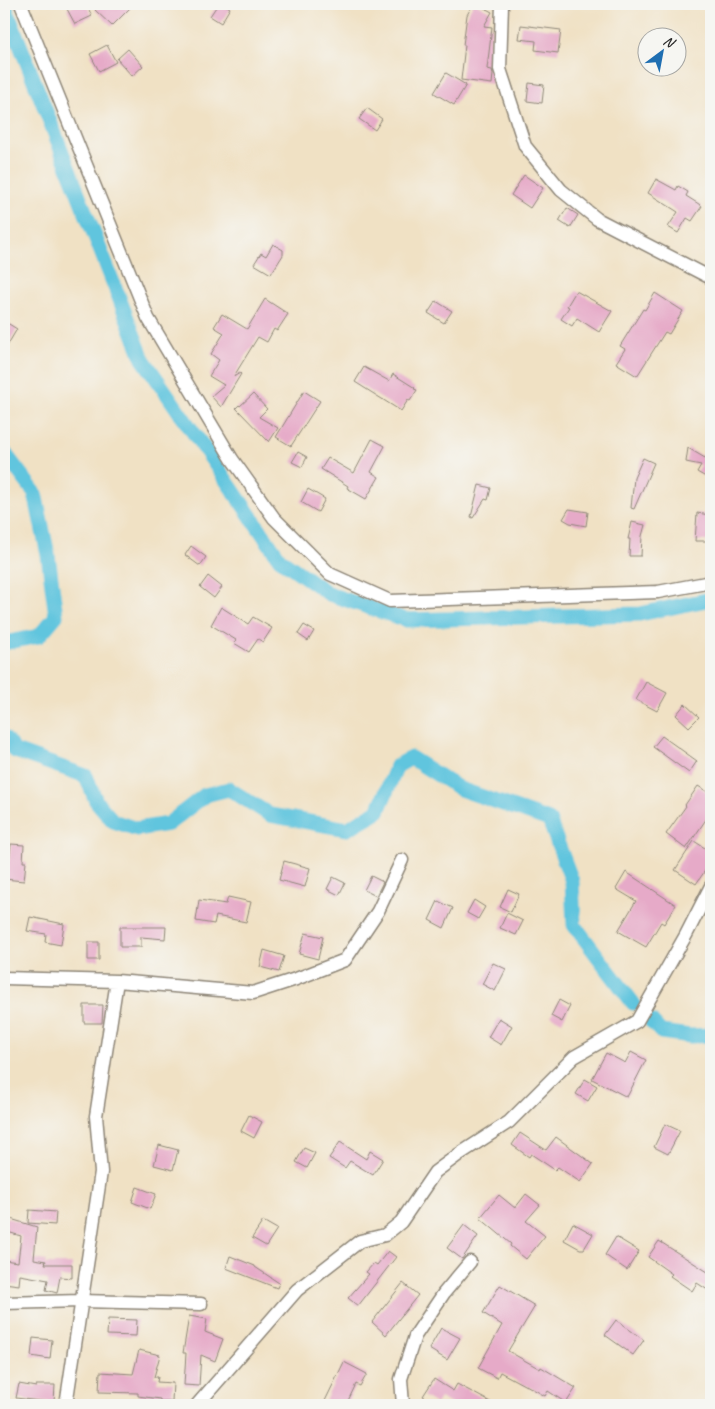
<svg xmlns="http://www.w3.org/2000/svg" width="715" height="1409" viewBox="0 0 715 1409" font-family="Caveat,sans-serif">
<rect width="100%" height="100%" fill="#f6f6f2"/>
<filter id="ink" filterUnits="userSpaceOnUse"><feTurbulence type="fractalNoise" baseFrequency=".02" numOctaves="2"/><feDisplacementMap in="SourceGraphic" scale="10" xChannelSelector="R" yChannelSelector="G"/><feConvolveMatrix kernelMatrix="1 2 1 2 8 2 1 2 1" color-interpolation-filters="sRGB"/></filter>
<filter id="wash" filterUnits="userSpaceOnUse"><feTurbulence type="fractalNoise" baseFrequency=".0096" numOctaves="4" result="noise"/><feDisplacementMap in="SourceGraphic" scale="20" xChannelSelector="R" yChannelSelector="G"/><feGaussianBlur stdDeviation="1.12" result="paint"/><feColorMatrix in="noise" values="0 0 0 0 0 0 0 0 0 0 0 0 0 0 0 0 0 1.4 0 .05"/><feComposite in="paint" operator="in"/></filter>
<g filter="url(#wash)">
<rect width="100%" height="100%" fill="#f0e1c4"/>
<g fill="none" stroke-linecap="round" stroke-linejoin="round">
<path stroke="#60c5de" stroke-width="15" d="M4 4 143 359 280 559 329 594 406 620 640 614 711 599
M4 452 35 493 48 555 56 616 39 636 4 643
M4 738 15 751 86 776 96 801 113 821 137 829 168 824 205 795 229 789 270 815 347 829 378 811 397 766 411 758 460 789 549 820 572 881 574 925 633 1003
M651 1021 661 1032 690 1036 711 1035"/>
</g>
<g id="blocks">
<path fill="#e6aac8" d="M78 4H86L92 16 75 24 67 9Z
M101 4H134L112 26 95 10Z
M218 4H224L230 8 221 23 210 16Z
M473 4H477L492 12 484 26 492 27 487 69 492 70 493 74 492 84 461 80 465 45H463L467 15Z
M521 25 561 30 558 53 535 50 536 41 519 39Z
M107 45 116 62 99 71 90 54Z
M128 49 143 66 132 76 117 59Z
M446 73 466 85 454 105 434 93Z
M529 83 544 85 542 103 527 101Z
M367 108 382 119 375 130 359 119Z
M524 175 543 188 530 208 511 195Z
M656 179 676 190 678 186 688 192 686 196 702 206 692 221 687 218 678 233 668 227 678 212 648 193Z
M567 208 578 215 570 228 559 221Z
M273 244 283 250V255L271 274 254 264 261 253 266 256Z
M576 291 612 311 599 332 577 318 572 326 561 319 569 307 567 306Z
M655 293 683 311 669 334 665 332 637 376 616 363 625 349 620 346 643 309 645 310Z
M265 299 288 314 277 331 274 329 267 342 258 337 234 376H235L240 373 241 374 221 407 211 396 224 385 209 376 219 360 211 354 224 333 214 327 222 314 247 329Z
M436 301 452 311 444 323 428 313Z
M4 321 17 329 4 351Z
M364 367 389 381 393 374 415 388 414 389 417 390 410 401 408 400 401 411 355 382Z
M304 391 320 401 291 446 276 437Z
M253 394 267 409 259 417 278 428 269 442 236 408 239 405 240 406Z
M372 439 385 446 371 472 379 477 366 499 347 488 348 486 321 469 328 458 354 473Z
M688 448 705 458 711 448V480L697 472 701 465 686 462Z
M298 452 307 457 302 467 292 462Z
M643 458 654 463 634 509 631 508 634 478Z
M479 485 491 488 488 500 485 499 473 518 471 517Z
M308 489 325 499 318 512 301 502Z
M569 509 588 512 586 526 570 523 563 519Z
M697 513 710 515 709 525 710 541H695Z
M632 522 645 525 642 536 641 556H629L630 539H628Z
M191 546 206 557 200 566 185 555Z
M208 576 222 587 214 598 200 587Z
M221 607 248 624 253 617 272 628 263 642 258 639 249 652 234 643 236 640 211 625Z
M304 625 314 631 308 641 298 634Z
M646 682 667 693 657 711 636 700Z
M685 704 699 717 689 727 676 715Z
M662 736 697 761 689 773 653 747Z
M698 786 711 794V812L686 849 666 834 686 806 685 805Z
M694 841 711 852V862L696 884 675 870Z
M11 844 24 845 23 862H26L24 881 4 879 6 860 9 861Z
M284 861 310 868 305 887 279 880Z
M626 872 676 905 664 924 661 922 646 947 618 931 636 901 616 889Z
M371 876 383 882 376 896 364 890Z
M333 877 345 883 339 895 327 889Z
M508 889 519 894 511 912 500 907Z
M228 897 251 902 246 922 216 916 214 924 196 921 199 900 226 904Z
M474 900 485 907 478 919 467 913Z
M438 901 453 908 444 928 429 920Z
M507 913 523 921 516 935 500 928Z
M30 917 64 924 61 945 45 942 46 934 27 931Z
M120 927H166L165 939 141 937V947H120Z
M305 933 323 937 318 959 299 954Z
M88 942H99V960H88Z
M264 950 284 956 279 972 260 967Z
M493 963 506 969 495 991 482 984Z
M559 1000 570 1006 562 1022 551 1016Z
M84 1005H103L102 1023H84Z
M499 1018 512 1026 501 1045 488 1037Z
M631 1052 646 1060 627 1097 592 1079 606 1053 625 1063Z
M585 1079 597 1086 588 1101 576 1094Z
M249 1115 262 1122 254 1138 241 1131Z
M665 1124 680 1131 668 1154 654 1147Z
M520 1133 546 1150 556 1137 593 1164 580 1182 558 1167 555 1170 531 1154 529 1157 512 1145Z
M340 1142 366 1159 370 1151 383 1159 373 1175 350 1161 345 1168 329 1158Z
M159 1145 178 1150 173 1170 154 1165Z
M304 1148 315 1153 307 1168 296 1162Z
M137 1187 156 1194 150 1209 132 1202Z
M526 1194 540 1205 526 1221 545 1236 526 1259 510 1246 511 1244 480 1218 499 1195 515 1208Z
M29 1210 56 1212 55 1225 28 1223Z
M4 1217 37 1227 34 1259 46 1261 45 1264H72V1278L60 1277 57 1293 46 1290 48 1280 20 1275 19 1285 4 1283V1260L18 1262 21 1236 4 1231Z
M263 1221 277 1229 266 1246 252 1238Z
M573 1223 593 1234 584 1249H580L564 1240Z
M464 1225 478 1236 462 1259 447 1248Z
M616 1237 639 1251 627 1270 605 1255Z
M659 1241 711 1274V1292L697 1283 692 1291 670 1276 672 1274 648 1257Z
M388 1251 396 1257 358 1306 348 1298 369 1274 366 1272 374 1263 377 1265Z
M230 1256 255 1266V1267L279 1283 277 1288 226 1268Z
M403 1283 418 1295 386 1335 372 1322Z
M500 1285 535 1306 508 1351 540 1369 541 1367 576 1388 566 1403 548 1391 545 1396 526 1385V1386L500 1372 497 1378 478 1368 502 1325 483 1313Z
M189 1316 207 1319 205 1332 223 1339 215 1361 201 1355 199 1386 184 1385 186 1353H183Z
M108 1319 137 1320 136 1336 107 1335Z
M616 1320 644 1340 633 1355 605 1335Z
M441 1328 460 1338 447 1360 429 1349Z
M33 1338 52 1340 50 1359 31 1356Z
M139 1350 160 1355 154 1377H158L157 1382 173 1383 172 1401H160V1399L138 1396V1393L99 1392 100 1372 133 1374Z
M344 1362 367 1374 360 1386 356 1384 346 1405H323Z
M434 1379 453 1391 457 1384 496 1405H453L440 1398 436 1404 423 1396Z
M19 1384 36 1387V1385H55L54 1402 39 1401 16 1398Z"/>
</g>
</g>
<g filter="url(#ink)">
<use href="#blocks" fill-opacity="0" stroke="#8e8678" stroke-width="1"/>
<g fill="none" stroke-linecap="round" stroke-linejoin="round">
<defs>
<path id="minor" d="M21 4 148 318 232 459 274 518 330 574 390 601 658 592 711 582
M502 4 500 69 525 146 561 190 597 219 711 278
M4 978 117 981 253 993 296 979 345 960 378 911 402 860
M4 1303 81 1301 201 1304
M66 1405 101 1172 96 1116 117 981
M197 1405 297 1290 360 1241 385 1235 401 1222 435 1172 458 1155 509 1122 574 1057 637 1021 686 935 711 886
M403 1405 401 1379 415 1336 444 1293 470 1262"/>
</defs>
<use href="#minor" stroke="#8e8678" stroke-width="15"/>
<use href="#minor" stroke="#fff" stroke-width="12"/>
</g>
</g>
<rect width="715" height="1409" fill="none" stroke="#f6f6f2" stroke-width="20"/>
<g transform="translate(662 52) rotate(32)"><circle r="24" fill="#f6f6f2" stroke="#a5a5a2"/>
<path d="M0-4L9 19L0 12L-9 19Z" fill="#1f6fb2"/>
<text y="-8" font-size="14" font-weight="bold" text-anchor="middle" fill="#2b2b2b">N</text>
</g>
</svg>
